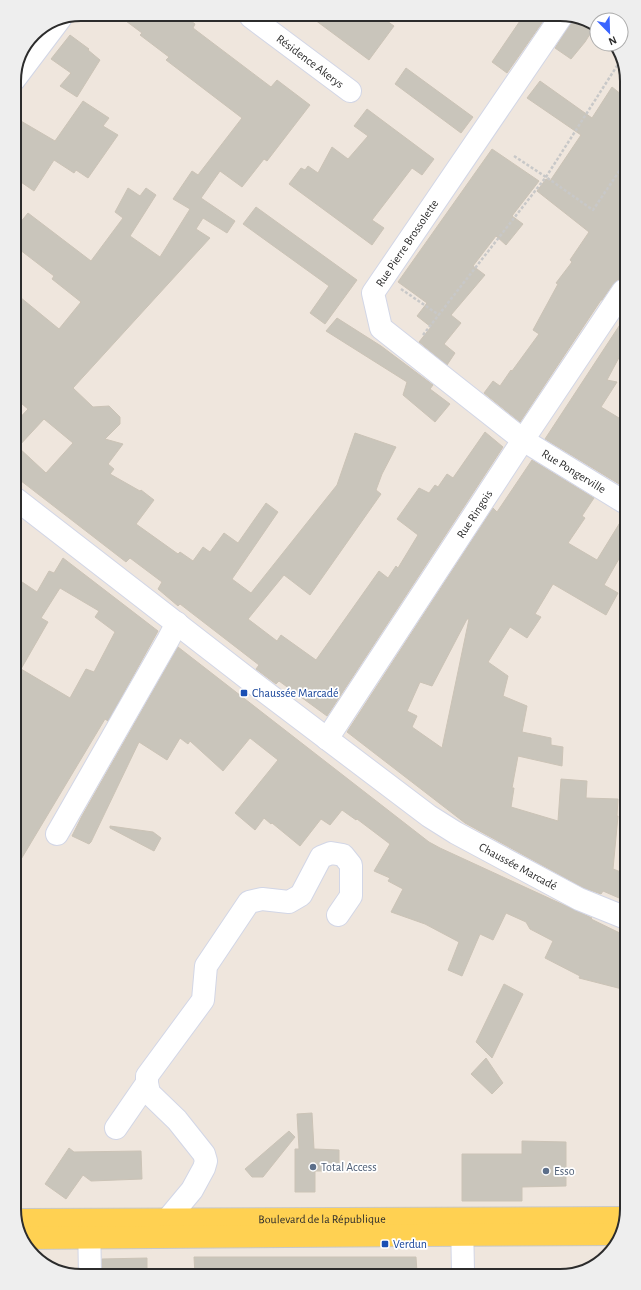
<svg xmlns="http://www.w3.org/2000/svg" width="641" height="1290" viewBox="0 0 641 1290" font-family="'Alegreya Sans',sans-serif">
<rect width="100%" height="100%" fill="#efe6dd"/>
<path fill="#c9c5bb" stroke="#cbc3b6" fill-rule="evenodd" d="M548 14 507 73 492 62 524 15Z
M357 16H380L394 26 369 60 311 17Z
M122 18H187L195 24 193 28 271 87 277 80 310 105 267 161 264 159 242 187 220 171 201 198 235 221 227 233 203 218 196 229 210 238 73 388 93 407 109 406 120 417V424L105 439 123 444 108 464 114 469 110 474 140 491 141 490 154 500 136 524 178 554 180 552 193 561 203 547 210 552 224 533 238 543 266 503 278 512 232 579 251 593 337 485 355 433 396 447 382 474 376 490 381 494 310 595 284 575 248 619 277 641 281 635 316 660 379 571 388 578 396 566 398 568 418 535 397 519 419 488 429 493 435 485 438 487 447 474 453 478 485 432 503 447 327 716 279 681 276 684 256 669 259 665 180 604 178 606 158 589 162 582 130 558 126 562 16 477V422L28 409 15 398V293L59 329 81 302 52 279 54 276 15 246V229L28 213 91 261 123 218 115 212 128 188 140 196 146 188 156 195 130 236 160 257 190 209 173 199 192 171 198 175 242 118 166 60 169 57 140 35 142 33ZM44 419 73 443 46 473 18 447Z
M574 18 595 26 585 42 571 59 555 48Z
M70 35 89 49 88 50 100 60 77 97 60 86 71 73 51 59Z
M406 68 473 117 461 133 395 84Z
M540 81 592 118 612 87 622 95 623 279 617 280 613 284 602 300H601L520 422 484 393 493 381 500 386 511 370 512 371 539 334 533 330 558 284 556 283 572 262 570 260 589 232 537 191 546 179 550 181 581 135 527 98Z
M83 101 109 118 103 126 118 135 88 178 76 170 74 173 54 160 34 191 15 178 14 117 55 141Z
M367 109 434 159 422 175 412 168 372 220 384 228 372 245 289 184 301 168 305 170 308 166 318 173 332 147 348 159 368 136 354 126Z
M492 149 539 181 512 216 523 224 506 245 496 236 473 266 485 275 451 315 461 323 444 344 455 353 447 365 419 342 431 327 417 316 427 303 398 282Z
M256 207 357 280 325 324 310 313 329 286 243 224Z
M337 318 381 346 433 385 430 389 450 404 435 422 403 395 407 382 326 331Z
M623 320V350L607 380 617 382 601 407 624 421V487L545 439Z
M532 460 594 498 582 516 585 518 568 543 597 560 624 516V550L604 585 618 593 606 615 553 584 535 614 541 617 527 638 510 627 488 662 508 676 503 696 527 706 522 732 551 738V745L563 747 562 766 518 756 512 788H514L511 807 558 821 561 779 587 781 586 798 618 799 617 816H618L613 869 626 874V901L603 891 601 894 584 888 465 823 347 732 493 508 497 512ZM467 619H469L442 748 412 727 417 716 407 711 420 682 432 686Z
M63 558 158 631 108 721 105 719 17 866 16 578 37 592 49 571 54 573ZM60 588 99 611 95 617 115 632 94 672 86 669 70 698 21 669 48 622 41 618Z
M178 647 429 842 440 848 592 918 591 919 626 936V990L579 978 580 976 545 958 553 941 530 929 526 922 506 913 493 940 480 934 462 976 448 970 459 942 425 924 391 912 403 889 388 881 390 878 374 871 390 844 357 819 356 820 342 810 330 825 321 819 300 846 272 823 271 824 264 818 255 830 235 813 278 760 250 738 223 771 190 741 188 744 180 738 167 760 139 742 91 842 89 844 72 836 82 816Z
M110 826 153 832 161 838 154 851 110 828Z
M504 984 523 994 492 1058 476 1042Z
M486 1058 503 1083 492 1094 471 1074Z
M312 1113 314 1149 339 1150V1171H315V1192H295V1149H299L297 1114Z
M289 1131 295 1137 263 1177H252L245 1169Z
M522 1141 566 1142V1186L522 1187V1201H462V1154H522Z
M69 1148 74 1152 141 1151 142 1179 91 1181 83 1175 66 1199 45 1184Z
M194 1257H416L417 1273 195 1275Z
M147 1258V1275L102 1276V1259Z"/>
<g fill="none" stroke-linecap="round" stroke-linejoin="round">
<defs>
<g id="minor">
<path id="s1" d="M563 14 373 293 381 328 523 440 624 502"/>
<path id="s2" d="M251 17 350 91"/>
<path d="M14 80 60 19"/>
<path id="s3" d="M16 499 256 685 429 816 456 833 579 899 626 918"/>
<path id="s4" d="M327 739 523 440 623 291"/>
<path d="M57 834 168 640 177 623"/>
<path d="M116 1128 147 1083"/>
<path d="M462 1219 463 1272"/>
<path d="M89 1220 90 1276"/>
<path d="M156 1229 167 1220 192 1190 204 1168 206 1161 204 1154 177 1120 149 1093 147 1083V1076L203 1000 206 966 249 902 262 899 289 902 301 895 321 857 331 853 343 855 351 865V896L338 915"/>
</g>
<g id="major">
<path id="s5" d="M19 1220 624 1218"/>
<path d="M22 1238 422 1235 619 1234"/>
</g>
</defs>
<use href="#minor" stroke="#d2d6e6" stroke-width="24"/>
<use href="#major" stroke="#c8c8c8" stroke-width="24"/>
<path stroke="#c8c8c8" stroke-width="2.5" stroke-dasharray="3 2" stroke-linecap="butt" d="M514 156 546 177 593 210 622 167
M401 289 439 315
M423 335 546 177 622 58"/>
<use href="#minor" stroke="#fff" stroke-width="22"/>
<use href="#major" stroke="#ffd152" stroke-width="22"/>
</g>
<g fill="#1a4fb4" stroke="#fff" stroke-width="1.5">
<rect x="240" y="689" width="8" height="8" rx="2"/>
<rect x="381" y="1240" width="8" height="8" rx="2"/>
</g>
<g fill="#5c6f8a" stroke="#fff" stroke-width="1.5">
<circle cx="313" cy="1167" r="4"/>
<circle cx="546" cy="1171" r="4"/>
</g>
<g text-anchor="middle" stroke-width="3.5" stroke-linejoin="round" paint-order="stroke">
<g font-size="12" fill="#2c2c2c" stroke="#fff">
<text dy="4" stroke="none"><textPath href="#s2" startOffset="74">Résidence Akerys</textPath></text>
<text transform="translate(407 243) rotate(-56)" y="4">Rue Pierre Brossolette</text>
<text dy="4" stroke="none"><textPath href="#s1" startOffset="614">Rue Pongerville</textPath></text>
<text dy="4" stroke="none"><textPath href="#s4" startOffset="269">Rue Ringois</textPath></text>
<text dy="4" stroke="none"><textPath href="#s3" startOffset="623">Chaussée Marcadé</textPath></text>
<text dy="4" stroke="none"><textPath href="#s5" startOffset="303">Boulevard de la République</textPath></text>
</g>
<g font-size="12" fill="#164399" stroke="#fff" text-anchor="start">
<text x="252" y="697">Chaussée Marcadé</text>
<text x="393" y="1248">Verdun</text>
</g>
<g font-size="12" fill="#4e5e75" stroke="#fff" text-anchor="start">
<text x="321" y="1171">Total Access</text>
<text x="554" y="1175">Esso</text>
</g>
</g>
<path d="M0 0H641V1290H0ZM81 21H560A60 60 0 0 1 620 81V1209A60 60 0 0 1 560 1269H81A60 60 0 0 1 21 1209V81A60 60 0 0 1 81 21Z" fill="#eee" fill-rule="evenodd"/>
<path fill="none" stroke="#2c2c2c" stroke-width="2" d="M81 21H560A60 60 0 0 1 620 81V1209A60 60 0 0 1 560 1269H81A60 60 0 0 1 21 1209V81A60 60 0 0 1 81 21Z"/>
<g transform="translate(609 32) rotate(157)"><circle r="19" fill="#ffffff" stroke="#ababab"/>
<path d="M0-3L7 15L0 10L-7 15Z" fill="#3a64ff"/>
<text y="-6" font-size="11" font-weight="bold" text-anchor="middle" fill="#2c2c2c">N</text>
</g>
</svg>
